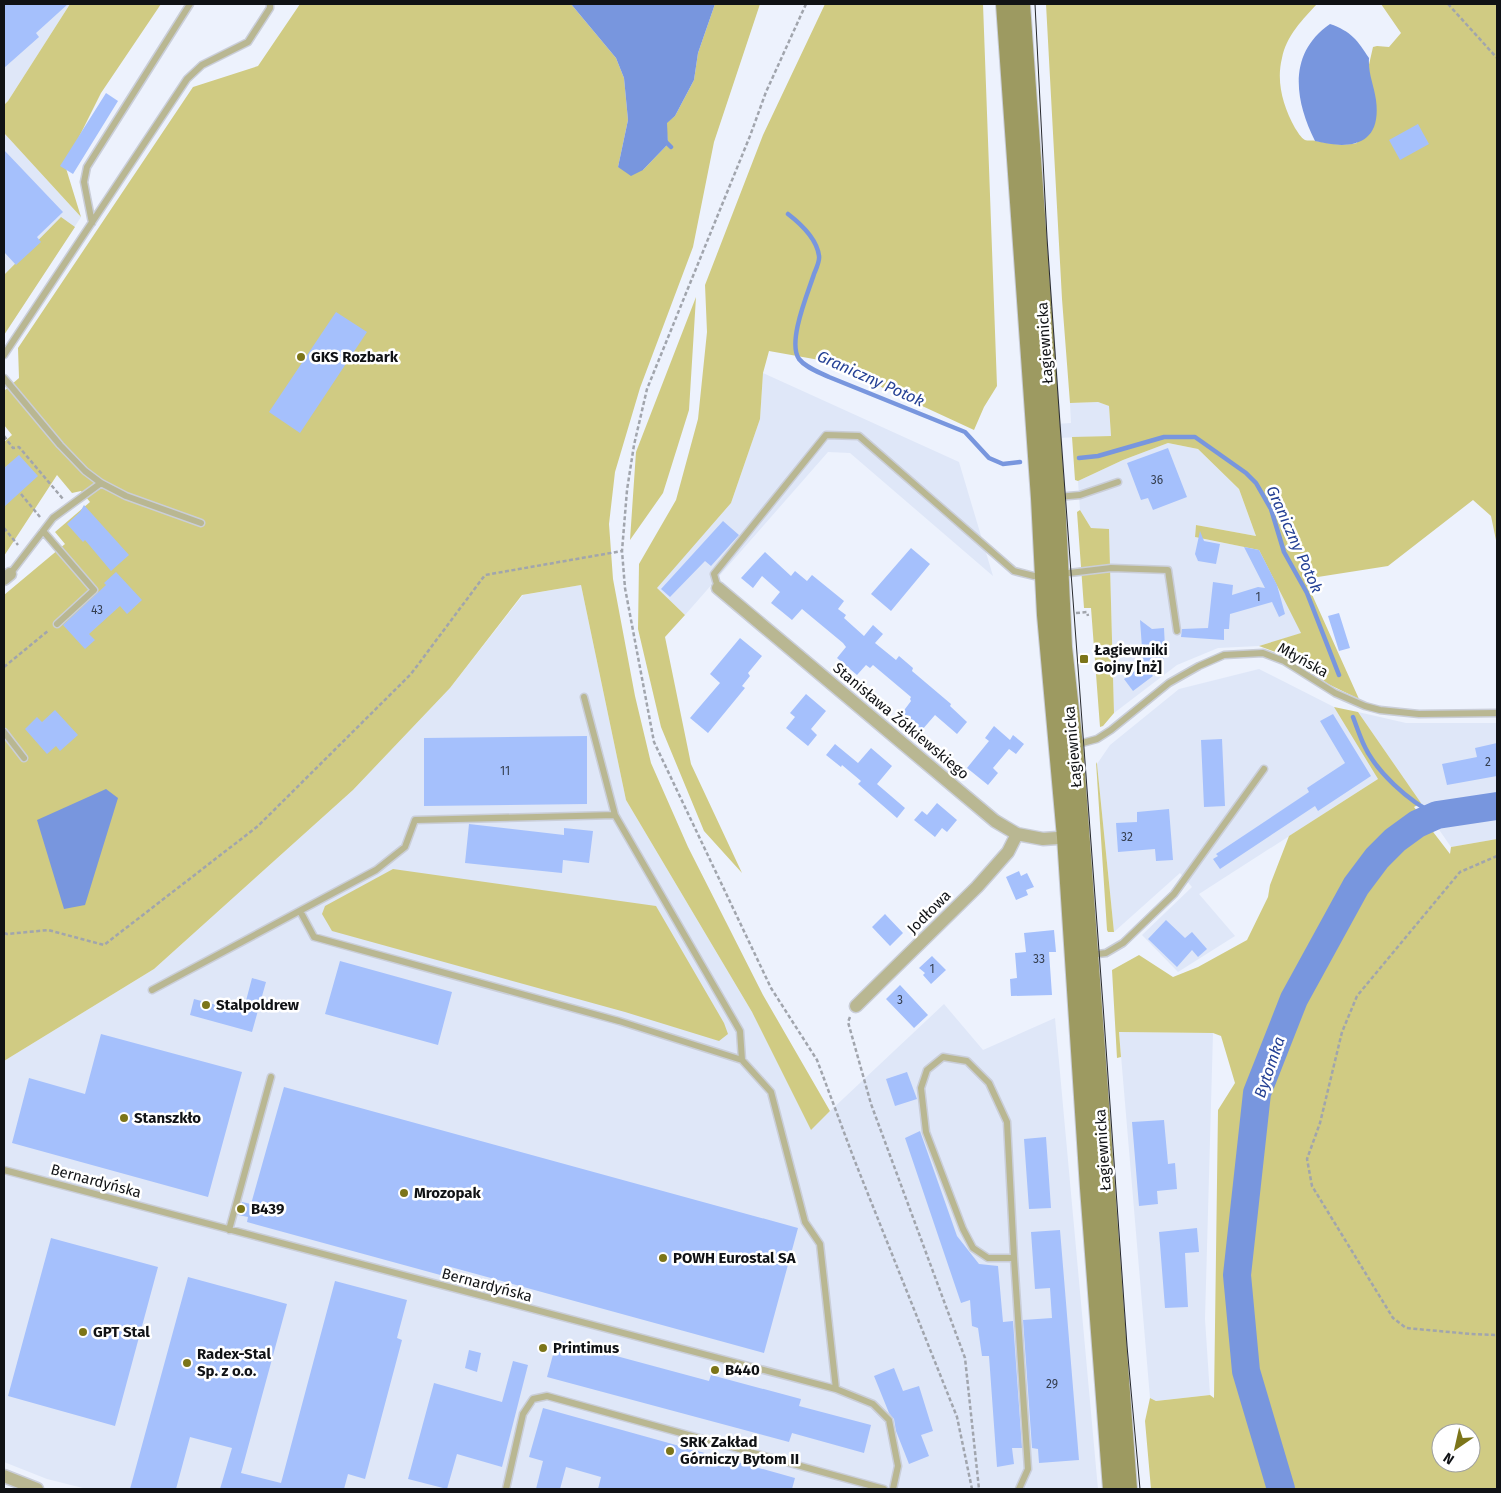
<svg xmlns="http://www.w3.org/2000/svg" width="1501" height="1493" viewBox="0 0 1501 1493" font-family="'Fira Sans',sans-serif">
<rect width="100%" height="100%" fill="#edf2fd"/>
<path fill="#dfe7f8" d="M4 4H70L8 101 4 105Z
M4 133 81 217 4 335Z
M763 373 959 462 993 576 850 453 828 452 685 615 656 588 731 503 760 419Z
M1098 402 1109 406 1111 436 1056 438 1055 424 1071 423 1070 403Z
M1168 443 1198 449 1239 489 1256 536 1196 525 1195 537 1259 550 1302 633 1259 646 1218 648 1177 665 1114 713 1109 530 1091 528 1080 510 1078 481 1123 460Z
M581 585 626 800 752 1012 811 1129 944 1004 983 1050 1055 1018 1098 1489H87L47 1479 4 1462V1061L154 969 353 790 450 688 523 595Z
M1259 669 1334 707 1378 779 1199 894 1235 936 1178 972 1142 935 1192 887 1180 873 1114 932 1097 764 1110 745 1179 689Z
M1358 712 1406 723H1497V839L1451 847Z
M1119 1032 1213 1033 1205 1319 1210 1395 1156 1401 1150 1398Z"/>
<path fill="#d0cb83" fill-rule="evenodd" d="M70 4H161L101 93 65 165 81 217 4 133V105L8 101Z
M300 4H571L616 58 624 78 628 120 618 167 643 170 668 144 666 123 675 116 694 80 698 53 715 4H760L714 142 693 247 640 388 615 472 609 524 613 579 635 696 651 763 688 847 763 995 830 1111 811 1130 752 1012 626 800 581 585 522 595 450 688 353 790 154 969 4 1061V595L65 544 55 532 90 502 81 491 72 493 57 475 4 556V442L12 435 4 425V391L19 378 18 348 193 87 258 66Z
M825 4H983L997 386 984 407 974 430 825 361 769 351 763 373 760 419 731 503 657 588 685 615 665 637 691 764 742 873 704 831 661 727 638 629 639 564 676 500 698 419 707 332 705 285 763 135Z
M1046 4H1317C1303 19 1286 36 1282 58 1276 82 1283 106 1295 128 1297 131 1301 138 1305 140 1307 141 1313 140 1316 141 1331 144 1342 146 1357 143L1370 80 1368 69 1373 47 1377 46 1389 47 1401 33 1381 4H1497V545L1491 516 1473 500 1388 566 1305 579 1359 699 1328 684 1297 660 1259 646 1301 633 1259 550 1195 537 1196 525 1256 536 1239 489 1198 449 1168 443 1123 460 1078 481 1075 480 1072 437 1111 436 1109 406 1098 402 1070 403 1062 299Z
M61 217 75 227 4 335V275Z
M696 297 689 410 663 493 630 540 636 452Z
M1080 510 1091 528 1109 529 1114 713 1103 726 1100 727 1091 608H1084L1077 512Z
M1334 707 1358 712 1421 803 1414 807 1450 854 1451 847 1497 839V1489H1151L1145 1421 1150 1398 1156 1401 1210 1395 1214 1398 1218 1110 1235 1083 1221 1036 1213 1033 1119 1032 1121 1057 1117 1058 1112 970 1139 955 1173 977 1198 967 1247 940 1268 897 1270 885 1289 836 1378 779ZM1441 1433H1471V1463H1441Z
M1096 762 1097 764 1114 932H1108L1107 930Z
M393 869 656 906 724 1023 728 1034 719 1041 625 1012 332 931 322 914 325 906Z"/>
<path fill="#7896de" d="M571 4H715L698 53 694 80 675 116 667 123 668 144 643 170 631 176 618 167 628 120 624 78 616 58Z
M1330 24C1351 31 1358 41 1369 58 1368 74 1374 85 1376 100 1382 146 1350 150 1315 141 1294 99 1288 53 1330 24Z
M106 789 118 798 85 905 64 909 37 820Z"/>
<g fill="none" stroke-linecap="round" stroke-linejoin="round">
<path stroke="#7896de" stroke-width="4.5" d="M664 140 671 147
M788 214C801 224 817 239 819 256 820 261 816 269 814 274 808 293 787 342 799 359 806 368 819 372 829 377L965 432 989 458 1003 464 1020 462
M1079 458 1098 456 1164 437H1195L1246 473 1256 483 1271 509 1284 552 1307 593 1339 675
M1353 717C1356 725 1359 734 1363 743 1375 771 1409 802 1437 815"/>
<path stroke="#7896de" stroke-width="28" d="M1281 1489 1246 1371 1237 1275 1257 1093 1294 999 1356 886 1377 858 1395 840 1417 824 1437 815 1497 806"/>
</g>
<path fill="#a5c0fc" d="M4 4H68L36 33 39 37 4 68Z
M106 93 118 101 73 174 60 166Z
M1418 124 1429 144 1400 160 1389 140Z
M4 150 63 212 37 237 41 242 16 265 4 252Z
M336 312 367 332 300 433 269 412Z
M1168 448 1187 497 1153 510 1148 498 1141 500 1127 463Z
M19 455 38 476 4 507V468Z
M84 505 129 555 111 571 85 540 83 542 67 524 80 512Z
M723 521 739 535 711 566 705 561 670 597 661 589Z
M1200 531 1204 541 1220 544 1216 564 1198 561 1195 554Z
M1244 547 1259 550 1277 585 1285 614 1279 617 1272 602 1230 614 1229 629H1224V640L1181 637 1182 629 1208 628 1213 582 1233 585 1232 595 1258 587 1265 588Z
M911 548 930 564 891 611 871 594Z
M765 552 791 576 795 571 807 581 812 575 844 601 838 609 846 615 844 618 864 636 873 625 883 634 875 643 896 660 899 656 913 668 912 671 951 704 950 706 967 722 957 734 935 715 922 730 902 713 911 701 910 699 911 697 873 665 870 668 866 665 857 675 837 658 846 647 843 643 802 609 792 620 781 611 771 603 780 592 762 576 753 588 741 578Z
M116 572 142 600 127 614 120 606 89 634 95 640 85 649 63 625 106 585 104 583Z
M1339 613 1350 648 1339 651 1328 616Z
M1140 620 1152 629 1164 628 1165 648H1163L1164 661 1143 662Z
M740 638 762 656 748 673 750 676 742 686 745 688 708 733 690 718 720 683 710 674Z
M1144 664 1153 676 1133 691 1124 679Z
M806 694 826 711 811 729 817 735 808 746 786 728 795 717 790 713Z
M55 710 78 735 60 751 56 746 47 754 25 729 37 717 42 722Z
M1333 714 1371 776 1318 811 1315 806 1220 869 1213 859 1218 856 1216 854 1309 792 1307 788 1345 763 1320 721Z
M994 726 1010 740 1013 735 1024 744 1016 754 1009 749 993 768 998 773 988 785 967 768 989 741 985 738Z
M587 736V804L424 806V738Z
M1222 739 1225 806 1204 807 1201 740Z
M1497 743V776L1447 785 1442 764 1477 757 1475 748Z
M835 744 858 763 871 748 892 766 877 784 905 808 897 818 858 784 861 781 842 765 841 767 826 755Z
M937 803 957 820 947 832 942 828 935 837 914 820 922 811 927 815Z
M1169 809 1173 860 1156 861 1155 849 1118 852 1116 823 1137 822V812Z
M469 824 564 835V828L593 831 589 863 563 860 562 873 465 863Z
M1019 871 1021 876 1027 873 1034 887 1026 890 1028 895 1016 900 1006 877Z
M885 914 903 933 890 946 872 927Z
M1166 920 1185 938 1192 932 1207 949 1198 957 1192 950 1177 967 1148 939Z
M1054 930 1056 952H1049L1052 995 1011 996 1010 979 1017 978 1015 953 1026 952 1024 933Z
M932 956 946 970 931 984 923 975 925 973 919 968Z
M340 961 452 992 438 1045 325 1014Z
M252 978 266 982 252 1032 190 1015 194 999 243 1012Z
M900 985 928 1015 914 1028 886 999Z
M101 1034 242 1072 208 1197 12 1143 29 1078 85 1094Z
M907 1072 917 1099 895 1106 886 1079Z
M284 1087 798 1228 764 1353 447 1266 444 1276 247 1222 248 1217 238 1215 242 1202 251 1204Z
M1164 1120 1168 1164 1175 1163 1177 1189 1157 1191 1158 1204 1139 1206 1132 1122Z
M920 1131 957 1236 979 1264 998 1266 1003 1322 1013 1321 1022 1448H1012L1014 1464 997 1467 989 1356H982L978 1328 972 1326 970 1300 961 1303 905 1138Z
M1046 1137 1051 1208 1029 1209 1024 1139Z
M1197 1228 1199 1252 1185 1253 1188 1307 1165 1308 1159 1232Z
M1060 1230 1079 1460 1039 1463 1038 1449 1032 1448 1023 1320 1052 1318 1050 1288 1035 1289 1031 1232Z
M51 1238 158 1267 115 1426 8 1396Z
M188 1277 287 1304 241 1473 281 1483 335 1281 407 1300 397 1338 402 1340 365 1479 348 1474 344 1489H220L232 1448 190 1437 176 1489H130Z
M557 1340 709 1381 711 1375 801 1399 799 1406 871 1425 864 1453 792 1433 789 1442 547 1377Z
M469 1350 481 1353 477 1372 465 1368Z
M513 1361 528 1365 502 1467 457 1454 447 1489 408 1479 434 1383 502 1402Z
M894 1368 903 1391 919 1386 933 1431 921 1435 929 1456 909 1464 896 1431 894 1419 889 1413 874 1376Z
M543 1408 795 1478 792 1489H598L601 1477 566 1467 560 1489H536L543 1461 529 1457Z"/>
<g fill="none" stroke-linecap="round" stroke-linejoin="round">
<defs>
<path id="lane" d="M92 223 84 182 87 167 190 4
M4 355 187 79 202 65 248 42 270 8V4
M4 378 60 445 85 471 101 483 126 496 201 523
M1057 497 1080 495 1118 482
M43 531 94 590 57 624
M10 574 53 518 101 483
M1061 574 1111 568 1168 570 1177 631
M718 588 714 574 826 435 859 436 1014 571 1034 576 1043 575
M584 697 615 815 740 1031 742 1060
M4 732 24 758
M1075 745 1097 739 1111 730 1169 683 1199 666 1224 655 1263 653 1284 661 1335 693 1365 706 1380 710 1419 714 1497 713
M300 911 314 937 619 1021 742 1060 771 1092 805 1222 820 1244 836 1389
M1090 955 1106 953 1123 943 1174 894 1264 769
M152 990 376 870 405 847 415 820 615 815
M4 1170 836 1389 873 1404 889 1420 898 1466 893 1489
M229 1230 271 1077
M1014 1258H988L973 1248 963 1229 926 1132 921 1088 927 1070 943 1057 967 1061 989 1083 1007 1122 1014 1258 1028 1469 1019 1489
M506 1489 523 1414 533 1399 547 1396 884 1489"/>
<path id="street" d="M4 579 10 574
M718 588 995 821 1017 834 1043 839 1072 837
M856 1006 977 887 1008 852 1017 834
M4 1476 37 1489"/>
<path id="secondary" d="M1005 4 1040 498 1046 615 1066 837 1089 1188 1112 1489
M1021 4 1056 497 1063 647 1074 746 1128 1489"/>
</defs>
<use href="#lane" stroke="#caced8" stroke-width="9"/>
<use href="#street" stroke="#caced8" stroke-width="15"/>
<use href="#secondary" stroke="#caced8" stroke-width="20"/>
<path stroke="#a1a5ad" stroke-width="2.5" stroke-dasharray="4 2.5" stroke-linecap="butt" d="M806 4 766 92 750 136 647 389 634 445 627 490 622 551 625 588 654 742 771 988 817 1060 854 1159 957 1417 972 1489
M1448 4 1497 58
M4 436 13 448 19 447 63 499
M21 494 40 517
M4 528 18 545
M1076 613 1087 612 1088 616
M4 667 49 630
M1497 856 1460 872 1357 996 1342 1032 1320 1123 1307 1159 1312 1186 1393 1318 1406 1328 1471 1334 1497 1335
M4 933 7 934 48 930 104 945 258 826 411 674 485 575 622 551
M850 1017 848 1022 871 1104 965 1358 979 1489"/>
<use href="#lane" stroke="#b9b792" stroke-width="6"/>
<use href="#street" stroke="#b9b792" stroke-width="12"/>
<use href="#secondary" stroke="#9d9a61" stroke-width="18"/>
<path stroke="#27292d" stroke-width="1" d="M1035 4 1047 238 1060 424 1103 1005 1127 1346 1140 1489"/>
</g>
<g fill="#7c7519" stroke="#fff" stroke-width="2">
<circle cx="301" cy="357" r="5"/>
<rect x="1079" y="654" width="10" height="10" rx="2.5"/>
<circle cx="206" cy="1005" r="5"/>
<circle cx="124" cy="1118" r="5"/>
<circle cx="404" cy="1193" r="5"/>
<circle cx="241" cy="1209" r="5"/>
<circle cx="663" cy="1258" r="5"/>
<circle cx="83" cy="1332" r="5"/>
<circle cx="543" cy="1348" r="5"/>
<circle cx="187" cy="1363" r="5"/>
<circle cx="715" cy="1370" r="5"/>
<circle cx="670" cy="1451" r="5"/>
</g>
<g text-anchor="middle" stroke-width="5" stroke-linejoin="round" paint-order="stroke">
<g font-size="12" fill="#353e4f">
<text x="1157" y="484">36</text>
<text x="1258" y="601">1</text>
<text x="97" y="614">43</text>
<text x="1488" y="766">2</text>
<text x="505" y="775">11</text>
<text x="1127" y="841">32</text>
<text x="1039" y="963">33</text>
<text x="932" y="973">1</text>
<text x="900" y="1004">3</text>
<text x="1052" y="1388">29</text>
</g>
<g font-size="15" fill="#101215" stroke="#fff">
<text transform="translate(1045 343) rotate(-94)" y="5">Łagiewnicka</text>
<text transform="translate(1303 660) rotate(29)" y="5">Młyńska</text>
<text transform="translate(901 721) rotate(40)" y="5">Stanisława Żółkiewskiego</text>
<text transform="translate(1073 747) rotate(-95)" y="5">Łagiewnicka</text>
<text transform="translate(929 912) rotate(-45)" y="5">Jodłowa</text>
<text transform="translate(1103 1150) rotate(-94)" y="5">Łagiewnicka</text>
<text transform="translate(96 1181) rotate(15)" y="5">Bernardyńska</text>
<text transform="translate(487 1285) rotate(15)" y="5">Bernardyńska</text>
</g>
<g font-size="15" font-weight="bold" fill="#101215" stroke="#fff" text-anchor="start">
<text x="311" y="362">GKS Rozbark</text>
<text x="1094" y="655">Łagiewniki<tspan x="1094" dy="17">Gojny [nż]</tspan></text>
<text x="216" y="1010">Stalpoldrew</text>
<text x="134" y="1123">Stanszkło</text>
<text x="414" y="1198">Mrozopak</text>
<text x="251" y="1214">B439</text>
<text x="673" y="1263">POWH Eurostal SA</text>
<text x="93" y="1337">GPT Stal</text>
<text x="553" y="1353">Printimus</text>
<text x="197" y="1359">Radex-Stal<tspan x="197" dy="17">Sp. z o.o.</tspan></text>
<text x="725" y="1375">B440</text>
<text x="680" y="1447">SRK Zakład<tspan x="680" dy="17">Górniczy Bytom II</tspan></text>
</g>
<g font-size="16" font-style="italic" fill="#254195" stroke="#fff">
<text transform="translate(871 378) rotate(24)" y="6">Graniczny Potok</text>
<text transform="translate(1295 539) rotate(66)" y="6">Graniczny Potok</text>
<text transform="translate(1269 1067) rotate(-71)" y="6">Bytomka</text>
</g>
</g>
<rect width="1501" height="1493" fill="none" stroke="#101215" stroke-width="10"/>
<g transform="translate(1456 1448) rotate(214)"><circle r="24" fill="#ffffff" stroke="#9fa0a1"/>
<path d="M0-4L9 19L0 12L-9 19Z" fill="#7c7519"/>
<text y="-8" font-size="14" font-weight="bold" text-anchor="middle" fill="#101215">N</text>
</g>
</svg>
